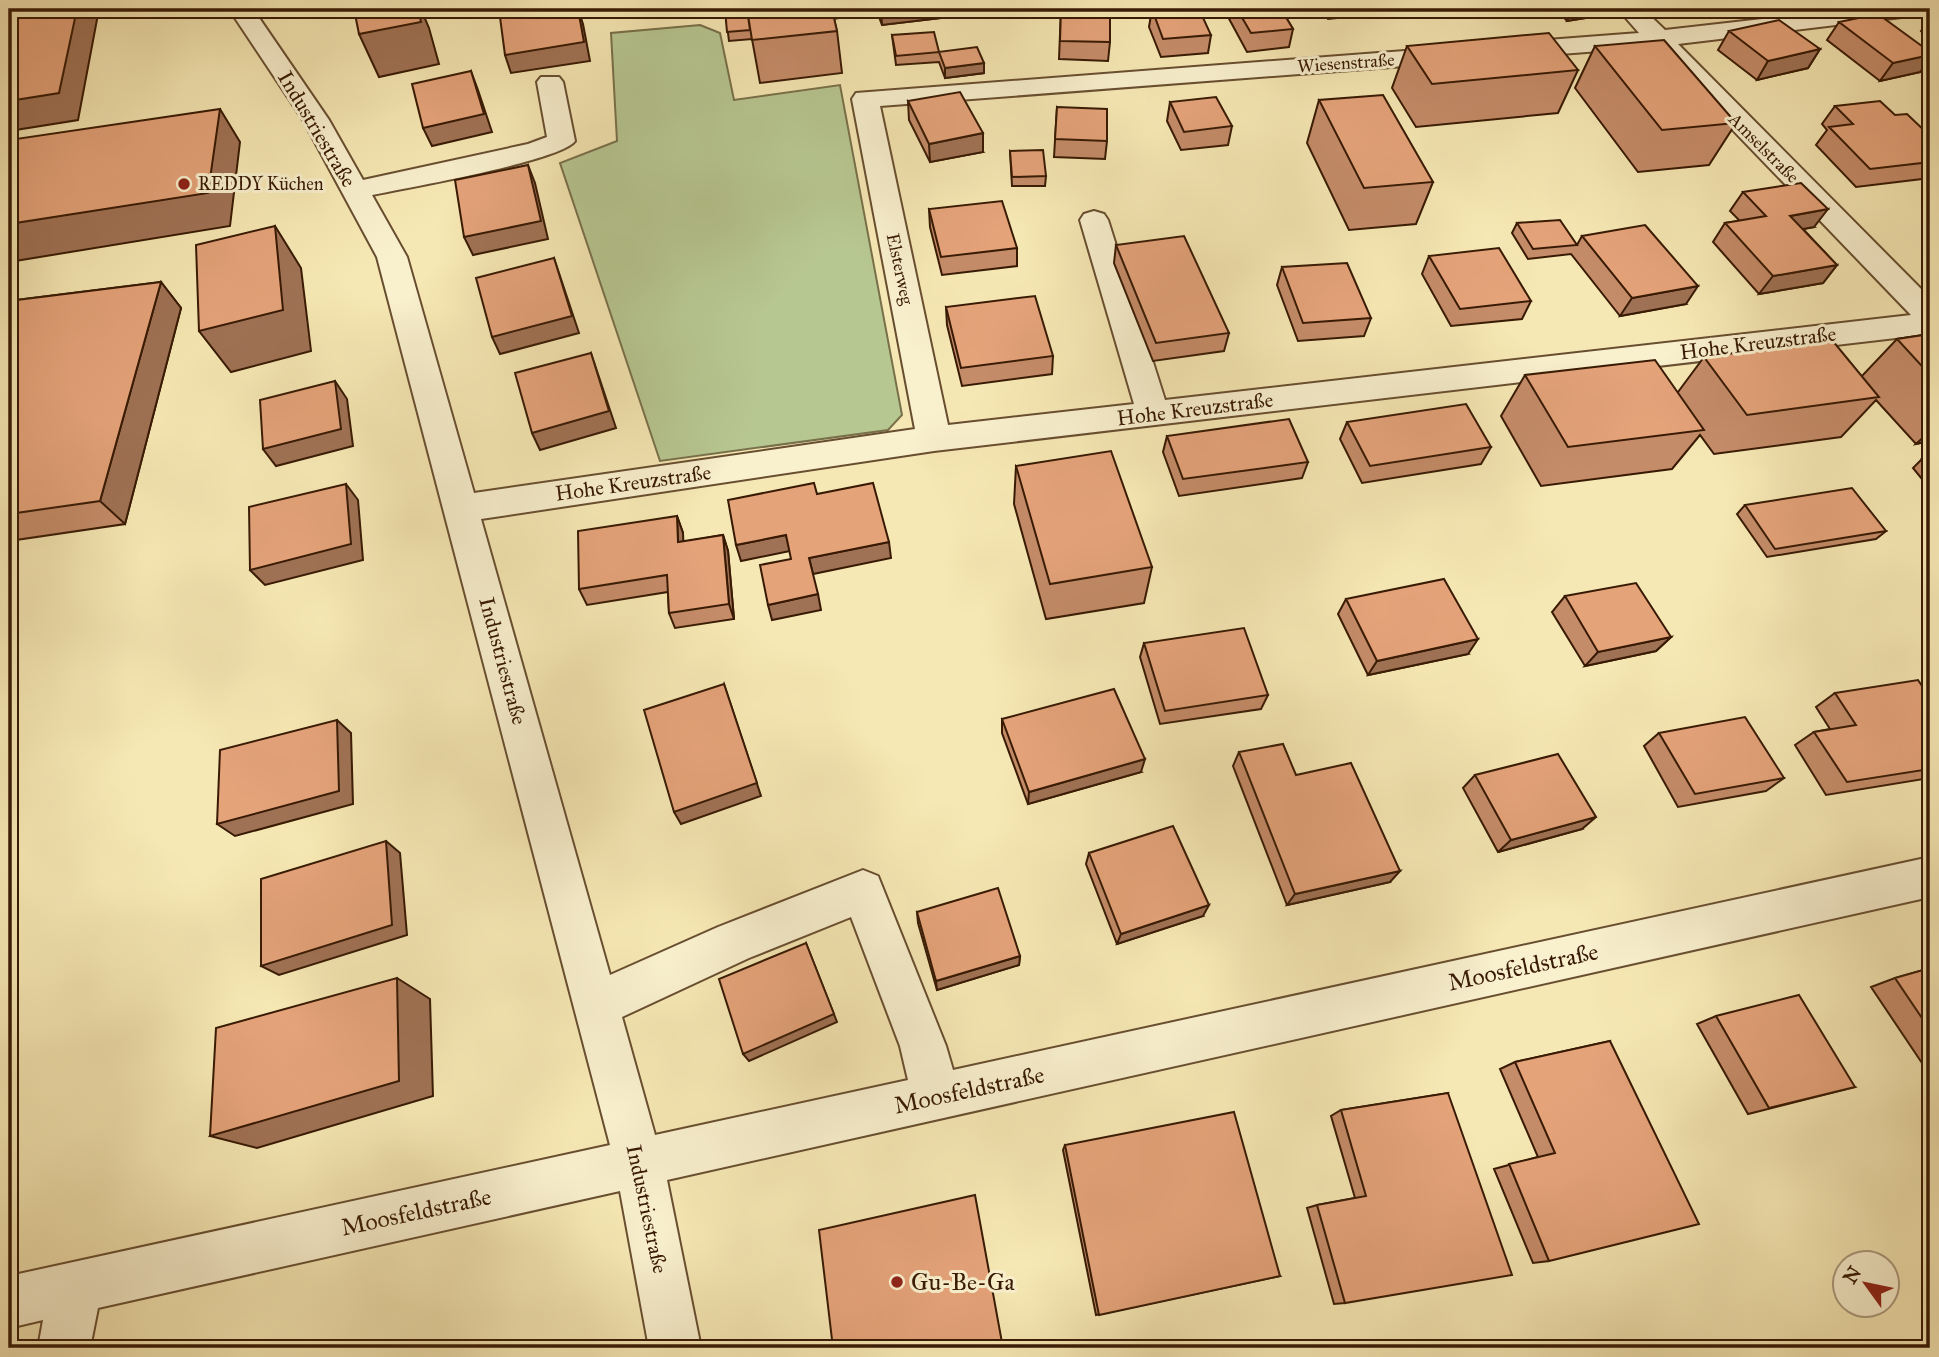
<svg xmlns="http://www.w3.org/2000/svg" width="1939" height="1357" viewBox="0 0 1939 1357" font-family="'IM FELL Great Primer',serif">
<rect width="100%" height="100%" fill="#f6e8b4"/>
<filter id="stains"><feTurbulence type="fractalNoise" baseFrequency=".00286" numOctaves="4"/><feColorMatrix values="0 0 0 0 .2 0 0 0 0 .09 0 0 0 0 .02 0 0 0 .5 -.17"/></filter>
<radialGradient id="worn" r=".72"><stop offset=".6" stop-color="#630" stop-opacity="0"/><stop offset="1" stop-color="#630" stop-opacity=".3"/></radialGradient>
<path fill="#b7c791" stroke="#78704a" stroke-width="2" d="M700 25 720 33 734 100 840 85 902 415 888 430 660 461 560 163 617 141 611 33Z"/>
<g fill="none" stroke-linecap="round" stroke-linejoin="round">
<defs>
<path id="minor" d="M229 9H253L329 120 363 180 528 144 547 137 537 82 541 77H559L563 82 575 141C561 161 405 188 372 195L407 257 474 493 915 429 852 99 856 93 1639 33 1618 9H1643L1665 30 1850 9H1922L1919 14 1910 16 1678 44 1930 298V334L934 451 481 519 610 975 718 927 863 870 878 876 946 1046 953 1070 1930 857V897L667 1180 701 1348H649L620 1191 98 1308 90 1348H38L43 1320 9 1328V1276L610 1145 377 257 303 120ZM1653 47 1911 315 1165 400 1108 220 1104 214 1094 211 1084 214 1080 220 1134 404 948 425 880 106ZM851 917 900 1046 908 1080 655 1135 622 1017 749 958Z"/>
</defs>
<use href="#minor" stroke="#684e30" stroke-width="4"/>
<use href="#minor" fill="#f9f0ce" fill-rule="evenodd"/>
</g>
<path fill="#c58c69" stroke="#381a04" stroke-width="2" d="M725 9H838L839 18 834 19 837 31 842 73 760 83 752 39 729 41Z
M876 9H940V18L882 25Z
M1061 9 1110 42 1108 61 1059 59Z
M1152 9 1211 35 1208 53 1161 57 1149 27Z
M1228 9H1281L1293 29 1289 47 1247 52 1227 15Z
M1321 9H1377L1376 14 1328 19Z
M1396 9H1437L1399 13Z
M1556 9H1619L1617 13 1567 21Z
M1930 19V39L1921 31Z
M1839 22 1920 72 1880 81 1827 40Z
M1729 31 1820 49 1808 68 1757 80 1718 50Z
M892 35 939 52 984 63V73L945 78 939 62 896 65Z
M1407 46 1578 70 1558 113 1416 127 1392 88Z
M1595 46 1736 123 1709 165 1638 172 1575 88Z
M1319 100 1433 182 1416 224 1349 230 1307 143Z
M908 101 983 152 930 162 909 120Z
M1170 102 1232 126 1228 145 1181 150 1167 121Z
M1835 106 1895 115 1930 136V178L1856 187 1816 145 1827 130 1822 124Z
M1057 107 1107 141 1105 159 1054 157Z
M1010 151 1046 176 1045 186H1012Z
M1743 192 1814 227 1803 229 1837 265 1823 283 1759 294 1713 242 1725 223 1740 221 1730 211Z
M929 209 1017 248V266L942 275 930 227Z
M1517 223 1577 245 1582 236 1686 304 1620 316 1571 254 1528 259 1512 233Z
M1116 245 1229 333 1224 351 1153 361 1114 263Z
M1429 256 1531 301 1522 319 1451 326 1422 274Z
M1282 267 1371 318 1364 336 1298 341 1277 285Z
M161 282 181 308 125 524 9 541V301Z
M946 307 1053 356 1052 374 962 386 947 325Z
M1930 334V441L1916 444 1876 400 1841 437 1714 454 1700 435 1672 469 1541 486 1501 416 1525 375 1678 392 1704 357 1862 376 1897 339Z
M1347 422 1491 447 1481 464 1362 483 1340 439Z
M1167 436 1308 462 1302 478 1179 496 1163 452Z
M1930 458V489L1913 468 1922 459Z
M1016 466 1152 567 1144 603 1046 619 1014 504Z
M1745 505 1886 531 1876 539 1767 557 1737 514Z
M677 516 683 533V542L723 535 728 551 734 619 675 628 669 613 668 592 587 605 579 589Z
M1565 596 1671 637 1656 651 1585 666 1552 612Z
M1346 599 1468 654 1368 675 1338 614Z
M1144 643 1268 695 1261 709 1160 724 1140 657Z
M1835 693 1930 698V778L1826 795 1795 745 1814 732 1830 729 1816 707Z
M1002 719 1141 772 1028 804 1002 733Z
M1659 733 1784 778 1766 791 1678 807 1644 746Z
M1239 752 1296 775 1390 882 1287 905 1233 766Z
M1475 775 1582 829 1498 852 1463 788Z
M1089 853 1203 916 1117 944 1086 864Z
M917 912 1020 956 1019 965 937 990 918 923Z
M1930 968V1075L1871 987 1895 978Z
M1716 1016 1855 1087 1748 1114 1697 1024Z
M1610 1041 1549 1261 1533 1263 1494 1169 1538 1157 1500 1069 1515 1062Z
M1448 1093 1345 1303 1334 1304 1307 1208 1317 1205 1355 1198 1331 1116 1341 1110Z
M1065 1145 1280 1276 1096 1315 1063 1150Z"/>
<path fill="#a07255" stroke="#381a04" stroke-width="2" d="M77 9H99L78 120 9 131V101Z
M418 9H421L429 28 439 64 379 77 359 34Z
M578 9 583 24 590 61 511 73 505 55Z
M881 9H940V18L882 25Z
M1573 9H1619L1617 13 1567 21Z
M1820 49 1808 68 1757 80 1768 61Z
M1930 55V59L1920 72 1880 81 1893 63Z
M984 63V73L945 78V68Z
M471 71 478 90 492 132 432 146 423 128Z
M220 109 240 142 230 226 9 262V224Z
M983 133V152L930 162 929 144Z
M528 165 535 183 548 239 473 255 464 237Z
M1828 209 1814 227 1776 234 1790 216Z
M275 226 301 268 311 351 231 372 199 331Z
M554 258 579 333 500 354 492 337Z
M1837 265 1823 283 1759 294 1773 276Z
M161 282 181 308 125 524 100 501Z
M1698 286 1686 304 1620 316 1632 298Z
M591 353 616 428 540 450 532 433Z
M335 381 347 399 353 446 276 466 263 449Z
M1930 431V441L1916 444Z
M346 484 358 500 363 560 265 585 250 570Z
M677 516 683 533 684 558 678 542Z
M723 535 728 551 734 619 729 604Z
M786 535 790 551 741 561 736 545Z
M889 542 891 558 813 574 809 558Z
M818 594 821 610 772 620 768 605Z
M1671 637 1656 651 1585 666 1598 652Z
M1478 639 1468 654 1368 675 1377 661Z
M724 684 761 796 681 824 674 812Z
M337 720 351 733 353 804 235 836 217 824Z
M1145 759 1141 772 1028 804 1029 792Z
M1596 817 1582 829 1498 852 1511 840Z
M386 841 400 853 407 935 279 975 261 966Z
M1400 871 1390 882 1287 905 1295 894Z
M1209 905 1203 916 1117 944 1121 934Z
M806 943 837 1022 749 1061 743 1054Z
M1020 956 1019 965 937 990 936 981Z
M397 978 430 999 433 1096 257 1148 210 1136Z"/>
<path fill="#e5a37a" stroke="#381a04" stroke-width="2" d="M9 9H77L59 93 9 101Z
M354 9H418L421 22 359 34Z
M554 9H578L584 42 505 55 500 17Z
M725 9H747L750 30 727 32Z
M747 9H832L837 31 752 40Z
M1061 9 1110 10V42L1060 41Z
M1152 9H1199L1211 35 1163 39Z
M1237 9H1281L1293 29 1251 33Z
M1878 14 1930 52V55L1893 63 1839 22Z
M1779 20 1820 49 1768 61 1729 31Z
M934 32 939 52 977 47 984 63 945 68 939 52 896 56 892 35Z
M1549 33 1578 70 1432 84 1407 46Z
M1664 40 1736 123 1662 130 1595 46Z
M471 71 484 114 423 128 412 84Z
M960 92 983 133 929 144 908 101Z
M1383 95 1433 182 1364 188 1319 100Z
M1216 97 1232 126 1184 132 1170 102Z
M1880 101 1895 115 1907 114 1930 136V162L1870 169 1829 127 1853 124 1835 106Z
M1057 107 1107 109V141L1055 139Z
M220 109 208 193 9 224V140Z
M1043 150 1046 176 1012 177 1010 151Z
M528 165 541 221 464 237 455 180Z
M1801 183 1828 209 1790 216 1837 265 1773 276 1725 223 1766 216 1743 192Z
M1002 201 1017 248 941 257 929 209Z
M1560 220 1577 245 1533 249 1517 223Z
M1645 225 1698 286 1632 298 1582 236Z
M275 226 283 310 199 331 196 245Z
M1184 236 1229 333 1156 343 1116 245Z
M1499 248 1531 301 1460 309 1429 256Z
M554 258 572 316 492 337 476 278Z
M1347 263 1371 318 1303 323 1282 267Z
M161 282 100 501 9 514V301Z
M1035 296 1053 356 961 368 946 307Z
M1930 334V375L1897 339Z
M1832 340 1879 397 1747 415 1704 357Z
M591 353 609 411 532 433 515 373Z
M1655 360 1704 430 1568 447 1525 375Z
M335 381 341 429 263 449 260 400Z
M1466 404 1491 447 1370 466 1347 422Z
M1289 419 1308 462 1183 479 1167 436Z
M1111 451 1152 567 1050 584 1016 466Z
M1930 458V469L1922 459Z
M814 483 817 494 873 483 889 542 809 558 818 594 768 605 760 565 791 559 786 535 736 545 728 500Z
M346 484 351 544 250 570 249 507Z
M1852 488 1886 531 1775 549 1745 505Z
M677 516 678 542 723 535 729 604 669 613 667 575 579 589 578 531Z
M1444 579 1478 639 1377 661 1346 599Z
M1636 583 1671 637 1598 652 1565 596Z
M1244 628 1268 695 1165 711 1144 643Z
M1918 680 1930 698V769L1847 782 1814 732 1856 725 1835 693Z
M724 684 757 783 674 812 644 710Z
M1114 689 1145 759 1029 792 1002 719Z
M1745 717 1784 778 1695 794 1659 733Z
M337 720 339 791 217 824 220 750Z
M1283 744 1296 775 1351 763 1400 871 1295 894 1239 752Z
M1558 754 1596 817 1511 840 1475 775Z
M1173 826 1209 905 1121 934 1089 853Z
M386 841 392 925 261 966V879Z
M998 888 1020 956 936 981 917 912Z
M806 943 834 1014 743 1054 719 979Z
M1930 968V1030L1895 978Z
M397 978 399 1081 210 1136 216 1028Z
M1799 995 1855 1087 1769 1108 1716 1016Z
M1610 1041 1699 1224 1549 1261 1509 1164 1555 1153 1515 1062Z
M1448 1093 1512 1275 1345 1303 1317 1205 1366 1196 1341 1110Z
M1234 1112 1280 1276 1099 1315 1065 1145Z
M975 1195 1003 1348H833L819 1230Z"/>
<g fill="#8f2418" stroke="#f9f0ce" stroke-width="2.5">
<circle cx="184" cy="184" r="7"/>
<circle cx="897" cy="1282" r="7"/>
</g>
<g text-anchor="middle" stroke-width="6" stroke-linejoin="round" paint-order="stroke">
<g font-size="18" fill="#381a04" stroke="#f9f0ce">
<text transform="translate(1346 63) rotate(-4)" y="6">Wiesenstraße</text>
<text transform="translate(1764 148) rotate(45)" y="6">Amselstraße</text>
<text transform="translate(900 269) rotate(78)" y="6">Elsterweg</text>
</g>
<g font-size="18" fill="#381a04" stroke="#f9f0ce" text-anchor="start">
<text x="198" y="190">REDDY Küchen</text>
</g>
<g font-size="21" fill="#381a04" stroke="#f9f0ce">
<text transform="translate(317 129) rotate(59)" y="7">Industriestraße</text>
<text transform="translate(1758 343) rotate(-7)" y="7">Hohe Kreuzstraße</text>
<text transform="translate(1195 409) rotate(-7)" y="7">Hohe Kreuzstraße</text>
<text transform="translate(633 483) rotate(-8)" y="7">Hohe Kreuzstraße</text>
<text transform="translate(503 661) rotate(75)" y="7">Industriestraße</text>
<text transform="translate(647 1209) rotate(78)" y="7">Industriestraße</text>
</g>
<g font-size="24" fill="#381a04" stroke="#f9f0ce">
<text transform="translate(1523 967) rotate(-12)" y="8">Moosfeldstraße</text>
<text transform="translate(969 1090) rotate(-12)" y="8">Moosfeldstraße</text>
<text transform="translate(416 1212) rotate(-12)" y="8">Moosfeldstraße</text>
</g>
<g font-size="24" fill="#381a04" stroke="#f9f0ce" text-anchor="start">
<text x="911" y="1290">Gu-Be-Ga</text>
</g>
</g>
<rect width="1939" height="1357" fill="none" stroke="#f6e8b4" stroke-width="35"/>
<rect x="10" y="10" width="1918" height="1336" fill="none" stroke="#381a04" stroke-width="3.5"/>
<rect x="18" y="18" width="1904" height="1322" fill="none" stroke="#381a04" stroke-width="2"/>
<g transform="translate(1866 1284) rotate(303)"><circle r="33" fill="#f9f0ce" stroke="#ac9a7d" stroke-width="2"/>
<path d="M0-5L12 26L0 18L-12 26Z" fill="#8f2418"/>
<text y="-10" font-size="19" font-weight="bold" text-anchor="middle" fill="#381a04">N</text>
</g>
<rect width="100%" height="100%" filter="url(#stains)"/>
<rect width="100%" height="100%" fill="url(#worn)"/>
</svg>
